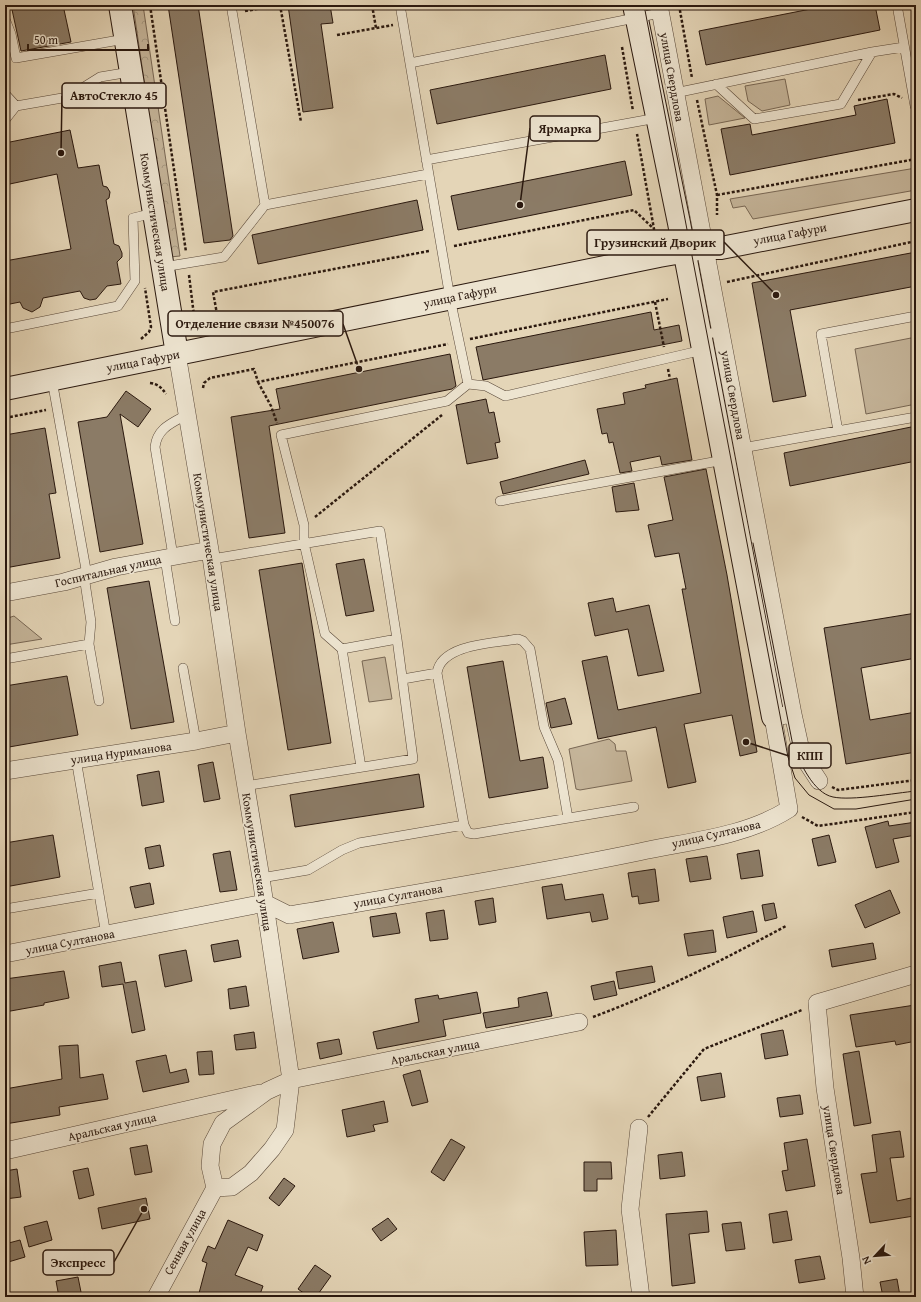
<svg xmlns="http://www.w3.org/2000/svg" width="921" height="1302" viewBox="0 0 921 1302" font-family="'Gentium Book Plus',serif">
<defs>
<pattern id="forest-crowns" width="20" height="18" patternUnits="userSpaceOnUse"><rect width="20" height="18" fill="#c5b59a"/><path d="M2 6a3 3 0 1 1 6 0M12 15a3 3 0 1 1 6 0" fill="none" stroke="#a99b84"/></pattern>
</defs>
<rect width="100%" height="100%" fill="#e4d5b7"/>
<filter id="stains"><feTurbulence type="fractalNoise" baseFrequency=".005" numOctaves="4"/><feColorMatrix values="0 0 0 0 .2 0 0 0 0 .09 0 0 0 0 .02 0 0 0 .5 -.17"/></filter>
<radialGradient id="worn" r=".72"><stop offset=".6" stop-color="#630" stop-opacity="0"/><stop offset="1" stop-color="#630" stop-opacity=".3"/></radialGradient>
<path fill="#c5b59a" stroke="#786754" d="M785 79 790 105 762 111 748 101 745 86Z
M718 96 745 118 709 125 705 99Z
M916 168V190L753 219 745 206 733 208 730 199Z
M916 337V404L866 414 855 349Z
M14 616 42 639 5 645V619Z
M385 657 392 699 369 702 362 661Z
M609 739 615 744 616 751H626L632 781 580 790 576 789 569 749Z"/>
<path fill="url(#forest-crowns)" stroke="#786754" d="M133 5H143L180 256 170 257Z"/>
<path fill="#8b7b66" stroke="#2b190f" d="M11 5H63L71 42 21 51Z
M168 5H198L233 236 230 240 204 243Z
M288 5H330L333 23 321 24 333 108 303 112Z
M831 5H875L880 30 706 65 699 31Z
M605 55 611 89 437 124 430 90Z
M887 99 895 143 730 175 721 129 750 124 752 135 856 115 854 106Z
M70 130 78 168 99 165 103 186 107 187 110 192 109 198 106 200 114 244 119 246 122 253V257L117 262 121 284 107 286 96 299 90 300 84 298 80 291 43 298 40 307 32 312 23 308 20 302 5 305V261L71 249 57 174 5 185V143Z
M625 161 632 195 458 230 451 196Z
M417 200 423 230 258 264 252 235Z
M916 252V286L790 310 806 396 773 402 752 283Z
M651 312 654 330 679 325 682 341 483 380 476 347Z
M450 354 456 386 452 389 269 426 285 533 249 538 231 417 280 409 276 389Z
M677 378 692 460 662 465 660 456 630 462 632 471 620 473 613 442 609 443 607 433 602 434 597 409 625 404 623 393 646 388 645 385Z
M126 391 151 409 138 427 120 414 143 544 100 552 78 422 107 417Z
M486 399 489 413 494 412 500 442 495 443 498 458 467 464 456 405Z
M916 426V461L790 486 784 453Z
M45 428 56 493 49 494 60 558 5 568V435Z
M585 460 589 474 503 494 500 482Z
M706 469 727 575 757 752 740 756 732 715 684 724 696 782 668 788 656 727 598 739 582 661 607 656 618 710 701 693 682 589H686L679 553 655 557 648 525 673 520 664 477Z
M634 483 639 510 616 512 612 487Z
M364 559 374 611 346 616 336 564Z
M302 563 331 743 288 750 259 570Z
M149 581 174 722 131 729 107 588Z
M613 598 616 612 649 605 664 671 638 676 628 629 595 636 588 603Z
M916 613V658L861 668 870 720 916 712V752L846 764 824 628Z
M503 661 520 761 543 757 548 788 489 798 467 667Z
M67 676 78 735 9 747 5 722V686Z
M565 698 572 724 551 728 546 703Z
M213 762 220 799 204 802 198 765Z
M159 771 164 802 142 806 137 775Z
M419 774 424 807 295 827 290 795Z
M888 821 889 826 916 822V835L893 839 899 862 876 868 865 827Z
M53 835 60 877 5 887V843Z
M829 835 836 862 818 866 812 839Z
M160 845 164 866 149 869 145 848Z
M759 850 763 876 741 879 737 854Z
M230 851 237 890 220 892 213 854Z
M707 856 711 879 690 882 686 859Z
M655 869 659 901 639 904 638 896 632 897 628 873Z
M150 883 154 904 135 908 130 887Z
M562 884 565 900 603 894 608 919 592 922 590 912 547 919 542 887Z
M890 890 900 913 865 928 855 905Z
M493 898 496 922 479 925 475 901Z
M774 903 777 918 765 921 762 905Z
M444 910 448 939 430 941 426 913Z
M753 911 757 932 727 938 723 917Z
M396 913 400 933 373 937 370 917Z
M333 922 339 952 303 959 297 929Z
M713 930 716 952 688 956 684 934Z
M238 940 241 957 214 962 211 945Z
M873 943 876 959 832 967 829 950Z
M186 950 192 981 165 987 159 955Z
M121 962 125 983 136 981 145 1030 132 1033 123 984 102 987 99 966Z
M652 966 655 982 619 989 616 972Z
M64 971 69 998 44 1003V1005L5 1012V979Z
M614 981 617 995 594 1000 591 986Z
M246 986 249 1006 230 1009 228 989Z
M477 992 481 1013 443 1020 446 1036 377 1049 373 1032 419 1022 415 999 438 995 439 999Z
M547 992 552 1016 486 1028 483 1013 519 1007 518 998Z
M915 1005 916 1041 896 1045 895 1041 856 1047 850 1015Z
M783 1030 788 1055 765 1059 761 1034Z
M254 1032 256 1048 236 1050 234 1035Z
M339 1039 342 1054 320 1059 317 1043Z
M78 1045 80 1078 103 1074 108 1099 59 1107 60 1115 5 1124V1089L62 1079 59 1046Z
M212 1051 214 1074 199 1075 197 1052Z
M859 1051 871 1123 854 1126 843 1054Z
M166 1055 170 1073 186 1069 189 1082 143 1092 136 1061Z
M420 1070 428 1102 412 1106 403 1075Z
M721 1073 725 1097 701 1101 697 1077Z
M800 1095 803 1114 780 1117 777 1098Z
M384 1101 388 1122 373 1125 375 1131 347 1137 342 1110Z
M900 1131 904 1157 890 1158 897 1201 911 1198 914 1216 870 1223 861 1174 877 1172 872 1135Z
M451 1139 465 1147 444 1181 431 1172Z
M807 1139 815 1186 786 1191 782 1171 788 1170 784 1143Z
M147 1145 152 1172 135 1175 130 1148Z
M682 1152 685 1176 660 1179 658 1155Z
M584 1162H611L612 1179H597V1191H584Z
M88 1168 94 1195 79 1199 73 1171Z
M17 1169 21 1197 5 1199V1171Z
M284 1178 295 1186 279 1206 269 1198Z
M146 1198 150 1219 102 1229 98 1208Z
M707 1211 709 1232 689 1234 695 1283 672 1286 666 1214Z
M787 1211 792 1240 773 1243 769 1214Z
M388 1218 397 1229 381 1241 372 1229Z
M228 1220 263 1235 257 1251 248 1247 235 1275 263 1286 259 1297H198L207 1263 202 1261 208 1246 215 1249Z
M47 1221 52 1240 29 1247 24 1227Z
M741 1222 745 1249 726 1251 722 1224Z
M616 1230 618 1265 586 1266 584 1232Z
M20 1240 25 1257 5 1263V1244Z
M820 1256 825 1279 799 1283 795 1260Z
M315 1265 331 1276 316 1297H309L298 1289Z
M78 1277 82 1297H59L56 1281Z
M897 1279 900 1296 883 1297 880 1282Z"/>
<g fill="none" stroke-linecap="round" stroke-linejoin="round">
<defs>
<path id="lane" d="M231 5 265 205
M897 5 915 106
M5 19 11 34 16 58 125 39
M410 63 660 13
M716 84 754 119 841 104 872 52
M675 93 872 52 904 47
M5 94 16 106
M5 120 16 106 68 97 100 77 130 72
M426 160 657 118
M163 267 224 257 265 205 428 174
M5 329 118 306 135 281 133 218 154 213
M52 380 87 575
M468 384 486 386 505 396 703 350 707 334 722 331
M838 431 821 334 916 316
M742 448 916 417
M500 501 724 460
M173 556 155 447C157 428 172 423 188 414
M165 558 175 621
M212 559 380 531 397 639 413 759 245 786
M84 576 91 622 89 644
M342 649 397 639
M5 659 89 644 99 701
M183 668 196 741
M403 679 437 673
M76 759 106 935
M361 767 342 649 325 634 304 543V525L281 435 447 401 468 384 450 298 400 5
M568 818 558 760 544 727 530 649 523 641 518 639C495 643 441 644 437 673L464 825 468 833 474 834 634 807
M261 878 308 870 342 850 359 843 464 825
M5 909 99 893"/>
<path id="street" d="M659 5 793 714 802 755 819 781
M177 354 210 550 237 733 261 878 291 1080 579 1022
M5 593 64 582 116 567 210 550
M5 771 196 741 237 733
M5 954 265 903 289 915C406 895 523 876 639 852 689 841 745 837 789 809L773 717 793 714
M639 1128 630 1209 641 1297
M5 1151 260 1093
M156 1297 215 1188 210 1166 212 1144 223 1123 267 1091 291 1080 285 1130 272 1149 251 1173 232 1187 215 1188
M855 1297 851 1258 825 1088 817 1003 916 974"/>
<path id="secondary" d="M120 5 177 354
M634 5 679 223 773 717
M5 389 659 256 705 248H721L916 210"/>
</defs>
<use href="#lane" stroke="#594839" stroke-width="10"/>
<use href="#street" stroke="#594839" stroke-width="18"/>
<use href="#secondary" stroke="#2b190f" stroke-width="24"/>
<path stroke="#2b190f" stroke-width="2.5" stroke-dasharray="3 2" stroke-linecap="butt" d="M150 5 186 252
M372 5 376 28
M679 5 692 78
M245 11 280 5 301 122
M337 35 393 25
M622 47 633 111
M697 100 717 195V215
M858 100 894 94 902 98
M717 195 916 159
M454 246 634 210 654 229 637 134
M189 275 195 324 202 328 219 325 213 292 429 251
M727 282 916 241
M655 302 664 347
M141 339 149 332 151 327 145 288
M470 339 668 299
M668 369 670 379
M258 382 271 406 277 423
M150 383C158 384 161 387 166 394
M203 388 204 383 210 378 254 369 258 382 448 344
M5 418 46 410
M315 517 442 415
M5 745 7 754
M832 787 838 790 916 780
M802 817 818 826 916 812
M593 1017C660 992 723 960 786 926
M648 1117 704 1049 802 1010"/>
<use href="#lane" stroke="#ede4d0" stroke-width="9"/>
<use href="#street" stroke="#ede4d0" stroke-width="17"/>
<use href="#secondary" stroke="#ede4d0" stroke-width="22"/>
<path stroke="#2b190f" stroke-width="1" d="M644 5 788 757 795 778 809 795 834 809H856L916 799
M753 543 793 746C800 762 813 793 833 797 852 801 895 793 916 791"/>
</g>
<g text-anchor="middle" stroke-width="3" stroke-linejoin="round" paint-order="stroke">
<g font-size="12" fill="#2b190f" stroke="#ede4d0">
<text transform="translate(672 77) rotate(80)" y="4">улица Свердлова</text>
<text transform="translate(155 222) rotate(81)" y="4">Коммунистическая улица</text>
<text transform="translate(790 234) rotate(-11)" y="4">улица Гафури</text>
<text transform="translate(460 296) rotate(-12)" y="4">улица Гафури</text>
<text transform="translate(143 361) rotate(-11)" y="4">улица Гафури</text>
<text transform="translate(733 395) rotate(80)" y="4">улица Свердлова</text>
<text transform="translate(208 542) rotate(81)" y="4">Коммунистическая улица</text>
<text transform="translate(108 571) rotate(-13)" y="4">Госпитальная улица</text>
<text transform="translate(121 753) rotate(-8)" y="4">улица Нуриманова</text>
<text transform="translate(716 834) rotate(-13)" y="4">улица Султанова</text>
<text transform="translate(257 862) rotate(81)" y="4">Коммунистическая улица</text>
<text transform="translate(398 896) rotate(-10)" y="4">улица Султанова</text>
<text transform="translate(70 942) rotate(-11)" y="4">улица Султанова</text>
<text transform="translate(435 1052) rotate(-11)" y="4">Аральская улица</text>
<text transform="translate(112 1127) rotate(-13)" y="4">Аральская улица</text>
<text transform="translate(834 1150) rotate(81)" y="4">улица Свердлова</text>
<text transform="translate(185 1242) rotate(-61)" y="4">Сенная улица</text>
</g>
</g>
<path fill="none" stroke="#2b190f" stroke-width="1.5" d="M61 153L62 96M520 205L530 128M776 295L724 242M359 369L343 324M746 742L789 756M144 1209L114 1262"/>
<g fill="#2b190f" stroke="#ede4d0" stroke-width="1.5">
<circle cx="61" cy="153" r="4"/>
<circle cx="520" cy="205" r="4"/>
<circle cx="776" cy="295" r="4"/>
<circle cx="359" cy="369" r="4"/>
<circle cx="746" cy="742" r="4"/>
<circle cx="144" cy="1209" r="4"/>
</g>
<g fill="#ede4d0" stroke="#2b190f" stroke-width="1.5">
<rect x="62" y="83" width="104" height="25" rx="4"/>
<rect x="530" y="116" width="70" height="25" rx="4"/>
<rect x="587" y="230" width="137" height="25" rx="4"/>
<rect x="168" y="311" width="175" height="25" rx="4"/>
<rect x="789" y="743" width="42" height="25" rx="4"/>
<rect x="43" y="1250" width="71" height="25" rx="4"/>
</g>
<g font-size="13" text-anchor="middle" font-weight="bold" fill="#2b190f">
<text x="114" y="100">АвтоСтекло 45</text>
<text x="565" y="133">Ярмарка</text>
<text x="655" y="247">Грузинский Дворик</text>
<text x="255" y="328">Отделение связи №450076</text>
<text x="810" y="760">КПП</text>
<text x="78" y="1267">Экспресс</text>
</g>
<rect width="921" height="1302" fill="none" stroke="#e4d5b7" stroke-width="20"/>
<rect x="6" y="6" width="909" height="1290" fill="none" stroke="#2b190f" stroke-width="2"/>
<rect x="10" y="10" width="901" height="1282" fill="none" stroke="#2b190f"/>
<g transform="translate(875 1256) rotate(244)" stroke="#ede4d0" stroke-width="3" paint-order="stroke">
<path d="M0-3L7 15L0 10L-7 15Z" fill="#2b190f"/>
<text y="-6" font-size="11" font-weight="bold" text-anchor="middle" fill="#2b190f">N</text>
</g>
<path d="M28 44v6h120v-6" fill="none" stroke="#2b190f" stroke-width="2"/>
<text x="34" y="44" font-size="12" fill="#2b190f" stroke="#ede4d0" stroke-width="3" paint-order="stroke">50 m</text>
<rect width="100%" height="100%" filter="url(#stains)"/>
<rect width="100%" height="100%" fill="url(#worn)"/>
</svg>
